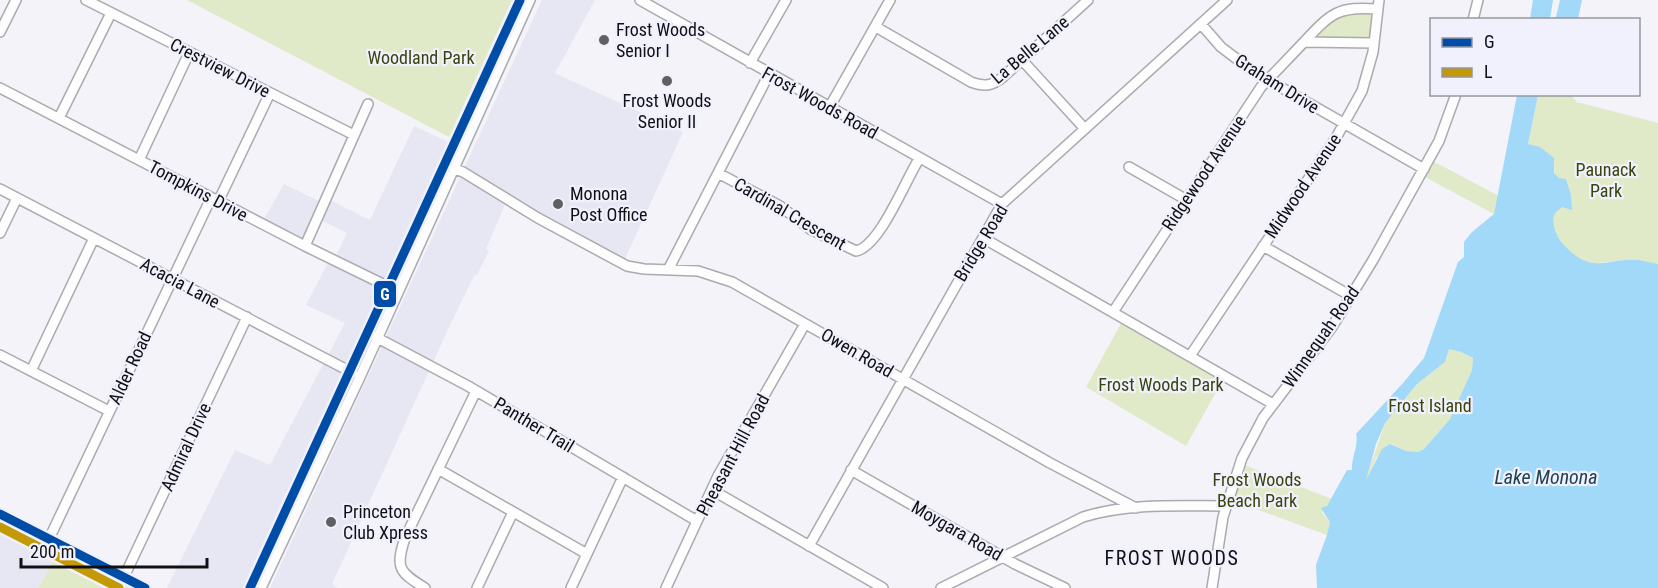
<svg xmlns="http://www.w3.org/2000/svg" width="1658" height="588" viewBox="0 0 1658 588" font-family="'Roboto Condensed',sans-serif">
<rect width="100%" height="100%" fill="#f3f3f9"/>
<path fill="#e7e7f3" d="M542 0H595L555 73 683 132 625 259 509 195 486 249 489 251 477 275 475 274 449 327 332 584 337 588H270Z
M414 126 455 145 250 588H167L235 450 270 465 345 323 306 305 330 259 334 260 347 233 317 218 305 246 261 224 284 184 323 203 326 198 370 220Z
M0 520 59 551 38 588H0Z"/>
<path fill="#e1eac8" d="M187 0H512L449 137Z
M1378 9 1374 43 1304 42 1336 12Z
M1538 95H1571L1577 102 1658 123V264C1652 263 1646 261 1639 260 1605 257 1583 278 1559 238 1554 230 1550 221 1555 212L1554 158 1528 144Z
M1429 159 1499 196 1494 214 1423 176Z
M1124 318 1225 376 1186 446 1086 387Z
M1449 349 1461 352 1473 358 1472 370 1450 419 1424 449 1418 452 1406 451 1391 444 1376 458 1368 478 1365 481 1385 423 1417 384 1445 362Z
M1242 464 1332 499 1322 512 1330 522 1327 535 1228 499Z
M59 551 129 587 131 588H38Z"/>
<path fill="#a2d8f8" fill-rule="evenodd" d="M1533 0H1553L1550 19 1556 17 1560 0H1582L1578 19H1530Z
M1517 95H1538L1528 144 1540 147 1554 158V173L1559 178 1566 179 1571 195 1572 210 1562 207C1554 213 1552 216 1554 226 1555 233 1560 241 1565 246 1593 276 1607 257 1639 260 1646 261 1652 263 1658 264V588H1317L1316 565 1327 535 1330 522 1321 508 1327 506 1347 470H1352C1351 458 1359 445 1356 434L1403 383 1424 358 1458 262 1464 257V242L1472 232 1494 214ZM1449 349 1461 352 1473 358 1472 370 1450 419 1424 449 1418 452 1406 451 1390 444 1382 449 1366 480 1376 444 1385 423 1417 384 1445 362Z"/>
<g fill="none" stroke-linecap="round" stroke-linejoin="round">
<defs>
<path id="minor" d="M86 0 354 135
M640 0 1002 204
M1473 20 1478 0
M1201 24 1221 47 1254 72 1424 169
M876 27 971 82C985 87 992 86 1003 77L1088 0
M0 32 16 0
M1304 42C1331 13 1338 6 1378 9
M1022 60 1085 129
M750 63 786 0
M0 88 305 246 393 289
M829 108 890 0
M59 118 111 13
M139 160 189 53
M445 165 463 172 538 218 627 266 644 269 698 271 732 282 1050 463 1136 508
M1129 167 1185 199
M718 173 780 206 810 229 856 251C880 246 905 181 919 159
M0 189 353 373
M218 202 270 93
M0 233 17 198
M983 238 1273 404
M305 246 368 104
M1263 246 1351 296
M668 270 769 74
M1113 312 1261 87 1304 42 1374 43
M372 335 468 386 697 521
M0 355 109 411
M1190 356 1337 136 1362 91 1373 52 1379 0
M31 371 94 238
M438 469 587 554
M851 470 1015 564 1065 588
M712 490 883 588
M0 514 145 588
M49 539 211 198
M809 546 1002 204 1227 0
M124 577 247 317
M250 588 520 0
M261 588 360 377 530 0
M425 588C399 572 395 568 405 538L476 391
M477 588 513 512
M571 588 623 477
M666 588 718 476 805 324
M941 588 1083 517C1129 503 1178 506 1226 506
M1212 588 1223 517 1242 458 1263 418 1332 327 1373 260 1439 141 1456 94"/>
</defs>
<use href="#minor" stroke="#aaaaaf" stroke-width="12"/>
<use href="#minor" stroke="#fdfdfe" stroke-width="9"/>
<defs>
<path id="bus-1" d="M0 514 145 588
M250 588 520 0"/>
<path id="bus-2" d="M0 527 119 588"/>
</defs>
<use href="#bus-1" stroke="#f0f1fc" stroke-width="14"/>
<use href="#bus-2" stroke="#f0f1fc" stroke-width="14"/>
<use href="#bus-1" stroke="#004da8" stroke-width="9"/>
<use href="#bus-2" stroke="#c39a05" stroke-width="9"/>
</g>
<g fill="#5f5f64" stroke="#f0f1fc" stroke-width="2">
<circle cx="604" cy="40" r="6"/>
<circle cx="667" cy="81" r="6"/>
<circle cx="558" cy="204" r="6"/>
<circle cx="331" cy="522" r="6"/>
</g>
<g text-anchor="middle" stroke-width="4.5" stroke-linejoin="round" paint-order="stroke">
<g font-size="18" fill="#101014" stroke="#f0f1fc" text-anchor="start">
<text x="616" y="36">Frost Woods<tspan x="616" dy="21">Senior I</tspan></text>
<text x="667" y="107" text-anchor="middle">Frost Woods<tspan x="667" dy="21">Senior II</tspan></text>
<text x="570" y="200">Monona<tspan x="570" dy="21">Post Office</tspan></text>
<text x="343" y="518">Princeton<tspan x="343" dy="21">Club Xpress</tspan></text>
</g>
<g font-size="18" fill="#101014" stroke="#f0f1fc">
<text transform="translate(1030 50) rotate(-40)" y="6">La Belle Lane</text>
<text transform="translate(220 68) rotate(27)" y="6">Crestview Drive</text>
<text transform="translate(1277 84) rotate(32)" y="6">Graham Drive</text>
<text transform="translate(820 103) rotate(29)" y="6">Frost Woods Road</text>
<text transform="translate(1204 173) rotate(-56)" y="6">Ridgewood Avenue</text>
<text transform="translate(1303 186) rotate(-56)" y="6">Midwood Avenue</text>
<text transform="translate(198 191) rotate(28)" y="6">Tompkins Drive</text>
<text transform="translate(790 214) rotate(30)" y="6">Cardinal Crescent</text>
<text transform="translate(981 243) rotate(-59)" y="6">Bridge Road</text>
<text transform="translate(180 283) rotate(28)" y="6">Acacia Lane</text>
<text transform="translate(1321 337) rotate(-55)" y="6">Winnequah Road</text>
<text transform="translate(857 353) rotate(30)" y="6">Owen Road</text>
<text transform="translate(130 368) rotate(-65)" y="6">Alder Road</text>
<text transform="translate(534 425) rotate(31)" y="6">Panther Trail</text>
<text transform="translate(186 447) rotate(-65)" y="6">Admiral Drive</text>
<text transform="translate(733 455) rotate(-62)" y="6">Pheasant Hill Road</text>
<text transform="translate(957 531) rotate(30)" y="6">Moygara Road</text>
</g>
<g font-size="18" fill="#39430d" stroke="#f0f1fc">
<text x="421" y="64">Woodland Park</text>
<text x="1606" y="176">Paunack<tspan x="1606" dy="21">Park</tspan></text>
<text x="1161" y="391">Frost Woods Park</text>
<text x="1430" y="412">Frost Island</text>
<text x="1257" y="486">Frost Woods<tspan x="1257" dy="21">Beach Park</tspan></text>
</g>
<g font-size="20" font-style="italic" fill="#1e4152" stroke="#f0f1fc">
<text x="1546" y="484">Lake Monona</text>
</g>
<g font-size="20" letter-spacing="1.5" fill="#101014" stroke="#f0f1fc">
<text x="1172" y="565">FROST WOODS</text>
</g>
</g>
<rect stroke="#f0f1fc" stroke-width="2" x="373" y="280" width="24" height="28" rx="6" fill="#004da8"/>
<g font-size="16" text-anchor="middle" font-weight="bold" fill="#fff">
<text x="385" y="300">G</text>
</g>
<rect x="1430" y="18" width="210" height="78" fill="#f0f1fc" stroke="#96979f" stroke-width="1.5"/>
<rect x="1442" y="38" width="30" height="9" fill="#004da8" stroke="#96979f" stroke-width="1.5"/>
<text x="1484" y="48" font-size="18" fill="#101014">G</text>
<rect x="1442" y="68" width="30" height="9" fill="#c39a05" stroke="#96979f" stroke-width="1.5"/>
<text x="1484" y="78" font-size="18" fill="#101014">L</text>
<path d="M21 558v9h186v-9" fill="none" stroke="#101014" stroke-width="3"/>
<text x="30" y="558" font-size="18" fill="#101014" stroke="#f0f1fc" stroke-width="4.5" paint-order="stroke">200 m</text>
</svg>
